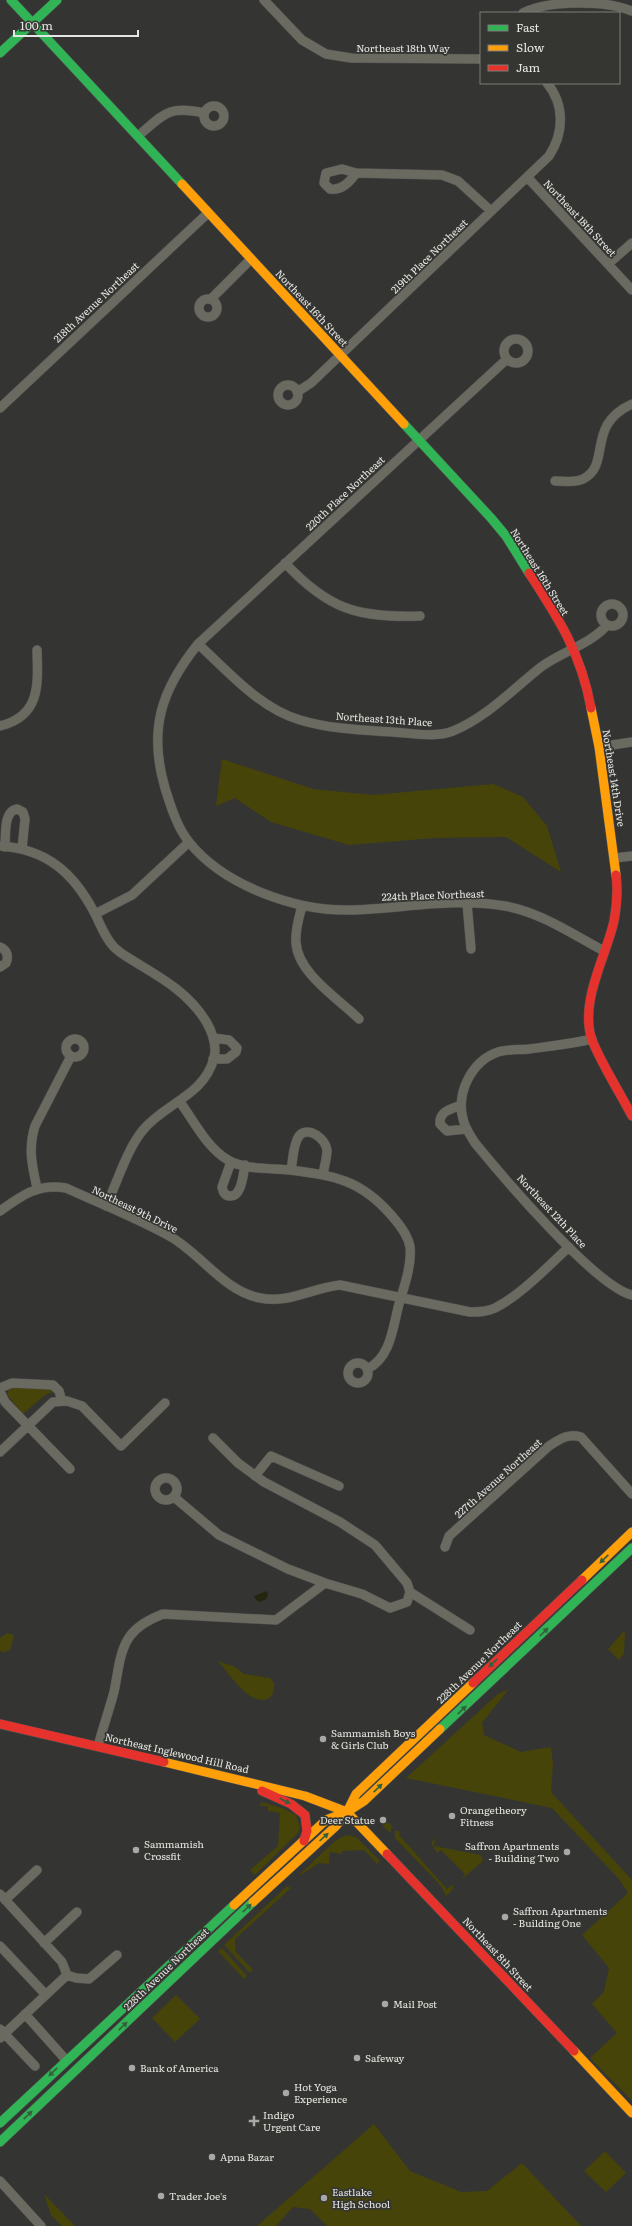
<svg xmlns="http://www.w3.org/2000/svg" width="632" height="2226" viewBox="0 0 632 2226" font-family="Literata,serif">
<rect width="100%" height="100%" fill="#343433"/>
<path fill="#474409" d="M222 759 313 789 373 795 493 784 523 797 547 826 561 872 506 837 435 838 349 845 271 822 235 798 216 806Z
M12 1387 49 1388 56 1391 45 1395 23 1414 8 1396V1391Z
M623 1632 625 1633 624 1654 619 1660 608 1649Z
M7 1633 14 1635 10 1651 7 1650 6 1653 0 1651V1638Z
M218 1661 235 1667 244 1674 270 1678 274 1683C274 1690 274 1696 267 1699 249 1706 229 1673 218 1661Z
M509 1689 482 1723 484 1735 521 1752 551 1747 553 1764 551 1792 632 1880V2101L590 2058 617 2033 592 2004 604 1992 609 1968 582 1935 628 1893 619 1879 552 1808 406 1778 498 1694Z
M261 1802 282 1808 296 1815 300 1828 298 1833 255 1875 250 1870 278 1846 280 1813 268 1811V1806H260Z
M386 1820 392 1826 390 1833 383 1826V1822Z
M403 1829 399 1835 447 1889 452 1885 453 1886V1889L446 1896 441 1886 395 1838V1831H399V1833Z
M346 1835 356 1837 380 1861 377 1864 364 1850 342 1851V1854L330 1852 329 1864 319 1863 301 1875 300 1874 335 1841Z
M435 1838 434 1846 481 1855 483 1861 461 1880 465 1874 441 1850 437 1853 431 1843Z
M287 1886 291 1888 235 1939V1951L253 1970 250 1973 224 1945Z
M222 1948 247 1976 244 1979 218 1951Z
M176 1995 200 2019 175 2042 152 2018Z
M374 2124 410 2171 461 2192 487 2191 522 2163 581 2226H327L310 2209 293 2207 276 2226H257Z
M605 2151 626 2173 606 2192 584 2171Z
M44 2194 75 2226H62L51 2215Z"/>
<path fill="#25240e" d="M267 1591 268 1595 266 1599 260 1602 256 1600 254 1596Z"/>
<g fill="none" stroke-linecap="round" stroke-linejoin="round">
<defs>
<path id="street" d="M264 0 302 40 326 54 351 58 481 59
M523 13C548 0 605 0 632 11
M204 116a10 10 0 1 1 20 0a10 10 0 1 1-20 0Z
M138 136C164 114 168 105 204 113
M356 173C350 182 342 191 330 189L324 183 326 173 342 169 356 173 442 175 458 181 491 211
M528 178 632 290
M608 264 632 243
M199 308a9 9 0 1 1 18 0a9 9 0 1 1-18 0Z
M211 299 251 259
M504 351a12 12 0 1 1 24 0a12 12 0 1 1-24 0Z
M507 359 198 644C161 690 148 730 165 788 171 807 177 827 189 842 224 886 296 911 349 910 400 909 454 897 505 906 540 912 572 934 604 951
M278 395a10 10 0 1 1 20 0a10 10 0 1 1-20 0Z
M297 392 311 383 549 156C564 133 565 105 547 83
M0 408 208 213
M555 481C564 481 575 483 583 479 612 465 585 425 632 404
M285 563C328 609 357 618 420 616
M601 615a11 11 0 1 1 22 0a11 11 0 1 1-22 0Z
M198 644C228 671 259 708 300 720 330 729 361 730 393 732 411 733 436 738 453 731 487 717 513 689 541 667 561 652 591 644 607 625
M0 726C41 716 38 684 37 650
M599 747 632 742
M0 846C46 849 73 872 94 912 100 923 104 936 113 946 120 954 131 959 140 965 167 981 191 996 207 1023 213 1034 217 1046 214 1058 204 1096 165 1103 143 1130 127 1149 117 1183 106 1206
M5 847C6 836 3 811 17 809L23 812 25 819 22 849
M615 858 632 856
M467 903 471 949
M302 906C299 917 295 930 296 942 297 973 339 999 359 1019
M95 914 132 895 189 842
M0 947C7 950 9 956 6 963L0 967
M213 1038 229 1040 237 1048 236 1052 227 1059H213
M592 1039C571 1044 550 1046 529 1049 519 1050 507 1049 498 1052 472 1061 456 1092 463 1119 465 1128 470 1135 475 1143 502 1176 596 1287 632 1295
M66 1048a9 9 0 1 1 18 0a9 9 0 1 1-18 0Z
M180 1102C194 1121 207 1148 228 1160 245 1170 271 1168 290 1170 336 1176 361 1180 392 1216 400 1225 408 1235 410 1247 412 1265 404 1287 399 1304 393 1326 391 1358 367 1369
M461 1105C451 1109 439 1111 440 1124L447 1131 466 1129
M231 1162 222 1187C223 1192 225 1196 230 1196 242 1197 243 1174 245 1165
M291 1170C293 1160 293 1144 299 1136 308 1125 326 1139 327 1150 327 1158 324 1167 323 1175
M37 1188C32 1166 28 1148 35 1126L71 1056
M0 1211C22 1195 39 1183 66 1188 101 1204 137 1218 171 1237 202 1255 224 1291 260 1298 288 1304 312 1288 340 1285L470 1312C479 1312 487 1312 495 1308 521 1295 547 1267 569 1247
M348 1373a10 10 0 1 1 20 0a10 10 0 1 1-20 0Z
M0 1388 12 1383 53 1385 59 1391 62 1401
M0 1391 5 1402 70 1469
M0 1452 53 1402 67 1401 82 1406 121 1446 165 1403
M255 1476 271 1456 339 1486
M155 1489a11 11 0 1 1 22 0a11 11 0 1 1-22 0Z
M174 1497 219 1535 288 1569 325 1583
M445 1547 449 1536 549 1446C560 1439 568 1433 581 1437L632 1494
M410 1592 470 1630
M98 1746C103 1728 109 1710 114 1692 118 1674 119 1651 130 1636 138 1625 150 1619 163 1614L276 1620 325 1583 362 1594 390 1608 407 1602 410 1592 407 1583 375 1545 340 1522 264 1482 238 1463 213 1438
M0 1894 62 1962 67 1975
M5 1900 37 1870
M44 1943 77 1912
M0 1946 46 1995
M25 2014 66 2060
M0 2029 35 2066
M0 2038 67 1975 76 1978 89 1979 117 1955
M0 2181 41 2226"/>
<path id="fast" d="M11 0 182 184
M0 53 57 0
M404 424 491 518 506 536 529 573
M440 1729 632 1548
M0 2123 234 1905
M0 2142 253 1902"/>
<path id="slow" d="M182 184 404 424
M591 708 599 747 616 875
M582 1580 632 1532
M164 1762 305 1796 347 1812 387 1854
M253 1902 336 1826 347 1812 356 1794 473 1683
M234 1905 326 1820 347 1812 364 1801 440 1729
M574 2051 632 2113"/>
<path id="jam" d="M529 573C559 619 581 653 591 708
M616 875C618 891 617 905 614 921 606 957 579 1002 592 1040 601 1063 620 1093 632 1116
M473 1683 582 1580
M0 1724 164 1762
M262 1791 291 1804 305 1815 307 1831 304 1841
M387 1854 574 2051"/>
</defs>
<use href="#street" stroke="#50504f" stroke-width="10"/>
<use href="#fast" stroke="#50504f" stroke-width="10"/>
<use href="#slow" stroke="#50504f" stroke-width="10"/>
<use href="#jam" stroke="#50504f" stroke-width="10"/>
<use href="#street" stroke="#6b6a61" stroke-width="9"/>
<use href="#fast" stroke="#30b455" stroke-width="9"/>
<use href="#slow" stroke="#ff9f0a" stroke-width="9"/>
<use href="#jam" stroke="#e5322d" stroke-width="9"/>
</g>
<defs><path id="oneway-solid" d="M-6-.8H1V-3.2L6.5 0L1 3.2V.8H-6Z"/></defs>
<g fill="#33613e">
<use href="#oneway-solid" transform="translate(604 1559) rotate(137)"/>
<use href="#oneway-solid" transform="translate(544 1632) rotate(-44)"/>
<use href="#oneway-solid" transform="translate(493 1663) rotate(136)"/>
<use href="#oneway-solid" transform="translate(462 1710) rotate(-43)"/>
<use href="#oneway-solid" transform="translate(378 1788) rotate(-44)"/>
<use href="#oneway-solid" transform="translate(285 1801) rotate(27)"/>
<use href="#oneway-solid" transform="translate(324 1837) rotate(-42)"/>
<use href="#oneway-solid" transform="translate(247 1908) rotate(-43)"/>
<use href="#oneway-solid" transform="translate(123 2026) rotate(-43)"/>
<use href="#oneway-solid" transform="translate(53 2072) rotate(136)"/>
<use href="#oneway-solid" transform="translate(28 2115) rotate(-44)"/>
</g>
<g fill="#a8a8a6" stroke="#353532" stroke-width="1.5">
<circle cx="323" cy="1739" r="4"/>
<circle cx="452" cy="1816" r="4"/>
<circle cx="383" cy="1820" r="4"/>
<circle cx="136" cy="1850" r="4"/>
<circle cx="567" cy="1852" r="4"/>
<circle cx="505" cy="1917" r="4"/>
<circle cx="385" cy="2004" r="4"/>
<circle cx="357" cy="2058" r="4"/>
<circle cx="132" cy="2068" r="4"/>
<circle cx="286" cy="2093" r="4"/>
<path d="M252 2115h4v4h4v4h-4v4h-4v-4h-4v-4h4z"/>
<circle cx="212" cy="2157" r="4"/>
<circle cx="161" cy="2196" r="4"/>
<circle cx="324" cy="2198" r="4"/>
</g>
<g text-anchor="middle" stroke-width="3.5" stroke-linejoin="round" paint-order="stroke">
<g font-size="10" fill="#e6e6e4" stroke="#353532">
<text x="403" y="52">Northeast 18th Way</text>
<text transform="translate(580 218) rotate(47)" y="4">Northeast 18th Street</text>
<text transform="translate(429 256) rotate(-44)" y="4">219th Place Northeast</text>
<text transform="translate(96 302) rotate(-43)" y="4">218th Avenue Northeast</text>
<text transform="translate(312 308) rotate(47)" y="4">Northeast 16th Street</text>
<text transform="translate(345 493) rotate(-43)" y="4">220th Place Northeast</text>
<text transform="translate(540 572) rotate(58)" y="4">Northeast 16th Street</text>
<text transform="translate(384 719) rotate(4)" y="4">Northeast 13th Place</text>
<text transform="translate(614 778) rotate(81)" y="4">Northeast 14th Drive</text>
<text transform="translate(433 895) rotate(-2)" y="4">224th Place Northeast</text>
<text transform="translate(135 1209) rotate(26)" y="4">Northeast 9th Drive</text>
<text transform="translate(552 1211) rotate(47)" y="4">Northeast 12th Place</text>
<text transform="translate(498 1478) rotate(-42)" y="4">227th Avenue Northeast</text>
<text transform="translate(479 1662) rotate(-44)" y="4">228th Avenue Northeast</text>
<text transform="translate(177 1753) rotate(13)" y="4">Northeast Inglewood Hill Road</text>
<text transform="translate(498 1954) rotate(47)" y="4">Northeast 8th Street</text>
<text transform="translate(166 1969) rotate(-44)" y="4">228th Avenue Northeast</text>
</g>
<g font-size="10" fill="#e6e6e4" stroke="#353532" text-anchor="start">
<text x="331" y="1737">Sammamish Boys<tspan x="331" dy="12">&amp; Girls Club</tspan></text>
<text x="460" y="1814">Orangetheory<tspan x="460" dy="12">Fitness</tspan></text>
<text x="375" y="1824" text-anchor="end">Deer Statue</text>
<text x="144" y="1848">Sammamish<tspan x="144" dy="12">Crossfit</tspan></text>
<text x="559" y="1850" text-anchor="end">Saffron Apartments<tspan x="559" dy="12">- Building Two</tspan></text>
<text x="513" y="1915">Saffron Apartments<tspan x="513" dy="12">- Building One</tspan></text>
<text x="393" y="2008">Mail Post</text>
<text x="365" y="2062">Safeway</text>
<text x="140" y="2072">Bank of America</text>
<text x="294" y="2091">Hot Yoga<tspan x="294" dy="12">Experience</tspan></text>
<text x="263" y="2119">Indigo<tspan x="263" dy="12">Urgent Care</tspan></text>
<text x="220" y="2161">Apna Bazar</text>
<text x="332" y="2196">Eastlake<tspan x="332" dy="12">High School</tspan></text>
<text x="169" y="2200">Trader Joe's</text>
</g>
</g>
<rect x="480" y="12" width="140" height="72" fill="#353532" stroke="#7c7c79"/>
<rect x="488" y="25" width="20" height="6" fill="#30b455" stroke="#7c7c79"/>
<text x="516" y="32" font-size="12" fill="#e6e6e4">Fast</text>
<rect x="488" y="45" width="20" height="6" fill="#ff9f0a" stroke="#7c7c79"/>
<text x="516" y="52" font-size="12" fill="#e6e6e4">Slow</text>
<rect x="488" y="65" width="20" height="6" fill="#e5322d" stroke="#7c7c79"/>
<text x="516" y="72" font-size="12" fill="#e6e6e4">Jam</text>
<path d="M14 30v6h124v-6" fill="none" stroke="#e6e6e4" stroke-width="2"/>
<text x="20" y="30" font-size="12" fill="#e6e6e4" stroke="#353532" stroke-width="3" paint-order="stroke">100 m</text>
</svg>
